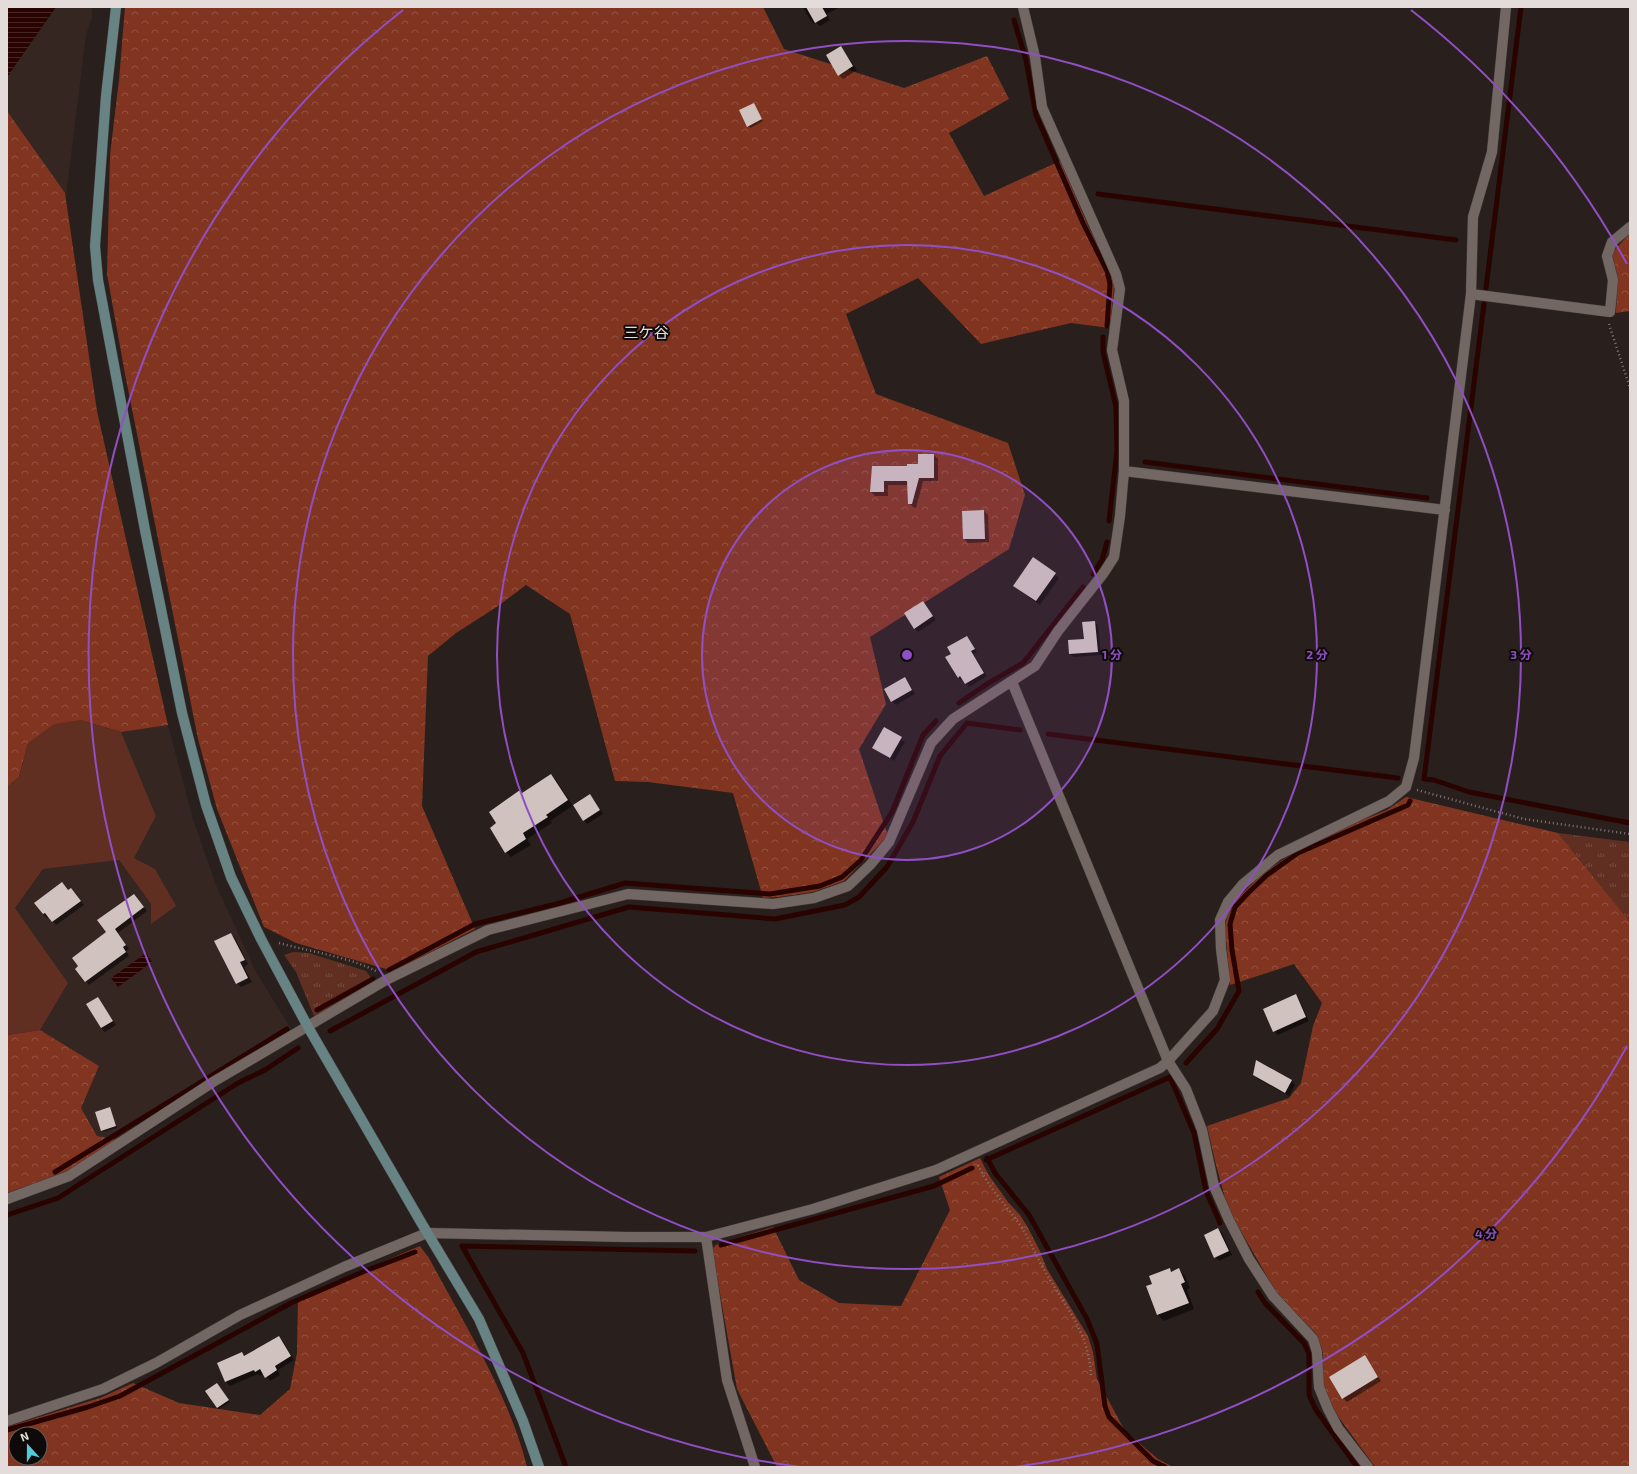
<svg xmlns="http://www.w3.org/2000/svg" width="1637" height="1474" viewBox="0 0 1637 1474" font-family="'Exo 2','Noto Sans JP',sans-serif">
<defs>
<pattern id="grass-tufts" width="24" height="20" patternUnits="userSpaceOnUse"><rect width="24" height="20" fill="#612f21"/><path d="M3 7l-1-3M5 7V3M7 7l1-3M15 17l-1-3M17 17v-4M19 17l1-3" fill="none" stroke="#784d41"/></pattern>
<pattern id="forest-crowns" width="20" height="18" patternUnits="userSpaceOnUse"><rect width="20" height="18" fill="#813520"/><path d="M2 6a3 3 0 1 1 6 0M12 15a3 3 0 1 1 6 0" fill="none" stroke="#935240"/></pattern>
<pattern id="water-rules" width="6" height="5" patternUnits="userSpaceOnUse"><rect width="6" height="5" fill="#280300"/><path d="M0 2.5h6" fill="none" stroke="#472725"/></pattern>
</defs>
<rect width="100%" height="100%" fill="#291f1d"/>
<path fill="#362622" d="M56 7H92V18L86 34 66 196 7 111V77Z
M168 725 193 819 216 885 256 972 291 1029 139 1123 117 1140 97 1136 81 1108 99 1066 40 1030 68 983 15 908 43 869 119 860 151 904 155 869 134 858 156 816 121 732Z"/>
<path fill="url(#grass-tufts)" d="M1558 833 1630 842V922Z
M293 952 309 953 366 971 375 983 314 1016 296 972 284 955Z"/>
<path fill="url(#forest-crowns)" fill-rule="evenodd" d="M125 7H763L784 49 904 88 987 56 1009 99 949 133 984 196 1060 161 1089 228 1111 270 1114 287 1110 328 1071 323 981 344 918 278 846 314 876 394 1008 443 1025 495 1009 549 870 637 886 704 859 749 888 836 844 881 813 892 778 897 763 898 733 793 648 782 615 781 570 614 526 585 498 606 456 633 428 656 422 806 475 929 393 971 296 943 264 927 217 809 198 739 125 374 107 274 110 155 119 80Z
M7 111 65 193 97 411 168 725 121 732 80 720 28 743 19 777 7 787Z
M1630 233V311L1616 313 1617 277 1612 253Z
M1406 797 1558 833 1630 922V1467H1375L1332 1408 1323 1388V1353L1316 1334 1276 1292 1228 1209 1216 1165 1207 1126 1289 1098 1301 1083 1313 1026 1322 1003 1294 964 1230 985 1225 927 1230 906 1261 875 1296 851 1337 830 1387 810Z
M40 1030 99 1066 81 1108 97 1136 117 1140 66 1172 7 1193V1035Z
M980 1158 988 1174 1008 1202 1020 1215 1027 1226 1040 1251 1047 1269 1088 1336 1093 1352 1097 1379 1125 1431 1158 1459 1173 1467H777L737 1389 712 1249 717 1244 773 1227 799 1280 839 1303 901 1306 950 1210 939 1177Z
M420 1246 429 1258C464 1324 509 1394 527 1467H7V1427L100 1398 133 1383 179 1403 260 1415 290 1389 297 1353 298 1298ZM16 1434H40V1458H16Z"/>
<path fill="#612f21" d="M80 720 121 732 156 816 134 858 155 869 176 906 151 924V904L119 860 43 869 15 908 68 983 40 1030 7 1035V787L19 777 28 743 54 724Z"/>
<path fill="url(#water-rules)" d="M7 7H56L7 77Z
M146 953 152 962 118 987 111 978Z"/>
<path fill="#0007" d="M803 7H840L827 14 830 20 820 26 816 22 814 24 810 20Z
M841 47 857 70 843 79 839 75Z
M754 104 763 121 750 128 748 126Z
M934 455 938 459V481H923L916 508 913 507 909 503V485H888V496H875L871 492 873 467H908L919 465Z
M984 511 988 515 989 542 968 543 964 539 963 512Z
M1055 574 1059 578 1040 605 1019 590Z
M923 602 936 620 918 632 914 628Z
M1094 622 1098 625 1101 655 1074 657 1070 654 1085 640Z
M967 637 977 652 973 654 987 676 969 687 963 679 961 680 958 677 952 654Z
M905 678 915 694 896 705 892 701Z
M884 728 905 742 894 761 873 748Z
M551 775 556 780 573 806 590 795 603 814 587 824 574 805 550 821 552 823 527 839 531 845 511 857 506 852 498 824 522 794Z
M68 891 75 893 84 905 56 925 49 917 47 918 43 914Z
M137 899 147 911 118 933 129 949 126 951 129 956 89 985 76 969Z
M231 934 235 938 248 964 244 967 252 982 241 987 237 983Z
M1295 995 1299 999 1309 1021 1278 1035 1274 1031Z
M97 998 116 1025 105 1032 101 1028Z
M1254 1075 1291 1081 1295 1085 1289 1096 1258 1079Z
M109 1108 117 1128 103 1132 102 1130Z
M1218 1229 1222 1233 1232 1255 1219 1261 1215 1257Z
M1170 1269 1173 1272 1179 1270 1185 1276 1190 1288 1187 1290 1194 1309 1164 1321 1158 1315 1147 1286 1153 1284Z
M279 1337 283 1341 294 1360 278 1370 280 1375 270 1381 264 1373 260 1376 258 1374 230 1386 226 1382 218 1364 242 1353 245 1357Z
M1365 1357 1381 1381 1347 1402 1343 1398Z
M218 1386 230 1402 219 1409 217 1408Z"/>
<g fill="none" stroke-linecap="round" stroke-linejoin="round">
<path stroke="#280300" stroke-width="5" d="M1014 20 1026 60 1036 115 1083 223 1107 271 1110 284 1107 326
M1098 194 1456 240
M1486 288 1521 7
M1484 304 1424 779 1434 780 1469 792 1630 823
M1103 337V352L1116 407 1117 451 1109 521
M1145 462 1427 498
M1093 574 1102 560 1107 542
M959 703 987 684 1023 663 1083 587
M1048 734 1398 778
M389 970 475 924 560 903 625 883 770 894 820 886 842 877 861 860 892 812 923 735 936 721
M317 1010 373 979
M330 1031 476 952 629 907 775 919 845 905 859 897 887 867 913 822 940 756 967 723 1020 730
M1186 1063 1217 1029 1239 991 1232 950 1230 924 1235 907 1248 893 1267 875 1298 853 1408 805 1410 801
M987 1158 995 1173 1029 1215 1087 1319 1097 1344 1105 1406 1109 1417 1153 1461 1165 1467
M986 1160 1170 1077 1194 1133 1206 1191 1220 1223
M55 1172 287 1029
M7 1215 58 1198 238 1083 265 1070 298 1048
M721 1245 934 1186 972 1168
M462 1246 523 1353 566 1467
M462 1246 695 1251
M1258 1292 1265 1303 1304 1343 1309 1354V1395L1316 1410 1357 1467
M7 1430 88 1407 120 1396 291 1303 365 1271 415 1252"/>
</g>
<path fill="#cfc2bf" d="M806 7H822L827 16 815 23Z
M841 46 853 66 838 76 826 55Z
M754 103 762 119 747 127 739 110Z
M918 454H934V478H919L912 504H908L907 481H884V492H870L872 466H907V464H918Z
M984 510 985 539H963L962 511Z
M1033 557 1056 573 1036 601 1013 586Z
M923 601 933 616 914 629 904 613Z
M1095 621 1098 652 1069 654 1068 640 1084 639 1082 622Z
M967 636 975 649 971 651 984 673 965 684 960 676 958 678 945 657 951 654 947 647Z
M905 677 912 690 891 702 884 689Z
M884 727 902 737 890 758 872 748Z
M551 774 568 800 546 815 548 817 523 833 526 839 505 853 490 828 496 823 489 812 520 790 522 793Z
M590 794 600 810 583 821 573 805Z
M62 882 68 890 71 888 81 901 52 922 45 913 43 914 34 903Z
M134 894 144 907 115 929 126 945 123 947 126 952 85 982 75 969 78 966 72 958 106 932 97 920Z
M231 933 245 960 240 962 248 978 236 984 214 941Z
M1296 994 1306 1017 1273 1032 1263 1009Z
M98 997 113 1021 101 1028 86 1004Z
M1256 1060 1292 1080 1285 1093 1253 1075Z
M110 1107 116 1126 101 1131 95 1112Z
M1218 1228 1229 1251 1214 1258 1204 1235Z
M1170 1268 1171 1272 1179 1268 1185 1282 1181 1284 1189 1303 1157 1315 1146 1286 1152 1284 1149 1276Z
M279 1336 291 1356 275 1366 277 1370 265 1378 260 1369 255 1372 254 1370 225 1382 217 1363 242 1352 244 1356Z
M1365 1355 1378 1377 1342 1399 1329 1377Z
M217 1383 229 1400 217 1408 205 1391Z"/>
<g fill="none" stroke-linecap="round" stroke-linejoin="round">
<defs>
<path id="street" d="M1471 294 1610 312 1613 280 1607 256 1612 242 1630 227
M1124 471 1445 510
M1012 682 1168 1061 1186 1089 1202 1130 1214 1186 1229 1220 1249 1259 1273 1296 1313 1339 1317 1352 1319 1387 1328 1409 1338 1428 1368 1467
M7 1199 69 1176 213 1082 386 980 488 930 628 894 773 904 814 898 848 886 870 865 889 842 931 743 953 719 1035 666 1058 631 1103 574 1114 557 1120 516 1124 471V401L1112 350 1120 289 1116 274 1042 107 1035 57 1023 7
M706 1237 727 1380 755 1467
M7 1421 103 1389 156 1363 240 1315 344 1267 427 1233 627 1237H706L813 1209 936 1170 1160 1068 1168 1061 1213 1011 1225 980 1221 949 1220 920 1228 902 1243 884 1278 855 1389 801 1406 787 1414 758 1471 294 1473 217 1492 152 1506 7"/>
<path id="secondary" d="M116 7 106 96 95 246 98 280 145 530 182 713 206 805 231 877 261 939 308 1027 422 1224 479 1319 523 1421 539 1467"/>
</defs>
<use href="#street" stroke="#433c3a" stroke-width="11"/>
<use href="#secondary" stroke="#433c3a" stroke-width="11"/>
<path stroke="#827977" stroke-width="2.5" stroke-dasharray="1 3" stroke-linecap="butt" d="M1609 324 1630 388
M1417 790 1524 819 1630 834
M279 943C311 952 346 956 376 971
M978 1165C988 1187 1006 1205 1020 1225 1030 1240 1037 1258 1046 1273 1067 1309 1090 1334 1091 1378"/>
<use href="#street" stroke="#736764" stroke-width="10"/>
<use href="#secondary" stroke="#678384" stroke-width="10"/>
</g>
<circle cx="907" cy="655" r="205" fill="#904fc4" fill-opacity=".12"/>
<g fill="none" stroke="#904fc4" stroke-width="2">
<circle cx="907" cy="655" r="205"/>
<circle cx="907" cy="655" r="410"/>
<circle cx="907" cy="655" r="614"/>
<path d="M1627 1046A819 819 0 0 1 1014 1467M800 1467A819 819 0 0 1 403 10M1411 10A819 819 0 0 1 1627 264"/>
</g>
<g text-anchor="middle" stroke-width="4" stroke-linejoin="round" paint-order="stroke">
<g font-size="15" fill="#e3dcda" stroke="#0e0a09">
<text x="646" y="338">三ケ谷</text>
</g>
</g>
<circle cx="907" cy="655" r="6" fill="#904fc4" stroke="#0e0a09" stroke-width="2"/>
<g font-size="12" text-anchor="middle" font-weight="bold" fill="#904fc4" stroke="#0e0a09" stroke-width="4" stroke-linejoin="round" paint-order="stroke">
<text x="1112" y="659">1 分</text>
<text x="1317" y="659">2 分</text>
<text x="1521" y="659">3 分</text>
<text x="1486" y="1238">4 分</text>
</g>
<rect width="1637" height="1474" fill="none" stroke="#e3dcda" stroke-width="16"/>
<g transform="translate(28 1446) rotate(339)"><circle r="19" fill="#0e0a09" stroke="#635e5d"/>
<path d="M0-3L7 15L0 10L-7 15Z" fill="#52cbd8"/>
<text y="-6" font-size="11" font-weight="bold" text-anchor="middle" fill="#e3dcda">N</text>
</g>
</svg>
